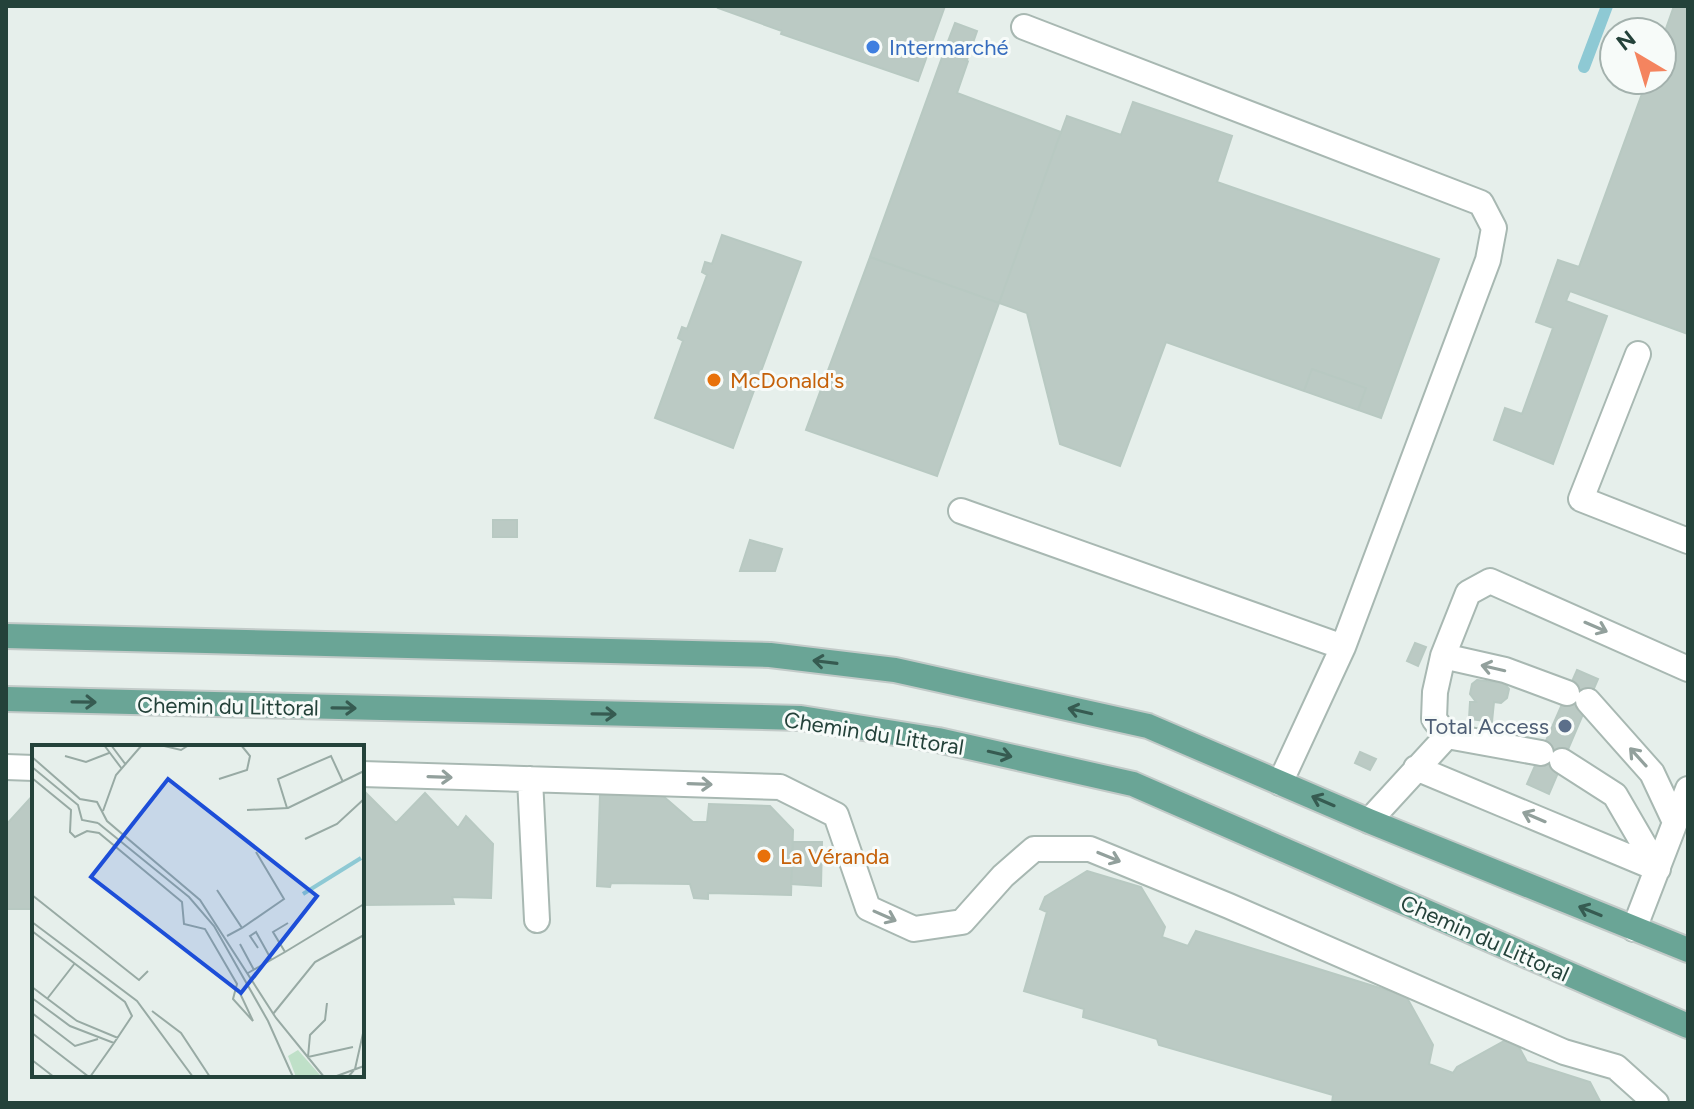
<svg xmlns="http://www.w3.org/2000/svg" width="1694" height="1109" viewBox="0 0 1694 1109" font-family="Figtree,sans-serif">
<rect width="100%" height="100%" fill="#e6efeb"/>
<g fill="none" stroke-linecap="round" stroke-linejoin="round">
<path stroke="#8ec9d4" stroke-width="12" d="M1584 67 1607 6"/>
</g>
<path fill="#bbcac4" stroke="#b8c9c2" stroke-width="2" d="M719 6H945L918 81 781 34 782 31 718 8Z
M1674 6H1688V334L1570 291 1566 301 1607 316 1553 464 1494 440 1505 408 1522 414 1553 328 1536 322 1558 260 1579 267 1647 80H1662V40Z
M955 23 977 31 967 60 944 52Z
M944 52 968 61 957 93 1061 132 999 303 870 257Z
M1133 102 1232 136 1217 182 1439 259 1381 418 1358 410 1366 388 1312 369 1304 391 1166 342 1120 466 1060 444 1027 313 999 303 1067 116 1121 135Z
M722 235 801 262 733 448 655 418 683 341 678 338 682 327 687 329 707 275 702 272 705 262 712 264Z
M870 257 999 303 937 476 806 430Z
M1312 369 1366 388 1358 410 1304 391Z
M493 520H517V537H493Z
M750 540 782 549 775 571H740Z
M1415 643 1426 647 1418 666 1407 661Z
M1577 670 1598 679 1549 794 1527 784Z
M1477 680 1504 683 1509 689 1507 698 1501 703 1494 702 1492 722 1469 719 1470 702H1476L1470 694 1472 684Z
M1360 752 1376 759 1370 770 1355 763Z
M366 793 396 823 425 793 458 828 466 816 493 844 491 898 452 897 454 904 362 905V797Z
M34 794V909H6V825Z
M600 795 663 796 693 822H707L709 804 770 806 793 830 791 895 708 893V899L694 898 690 884 611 883 610 887 597 886Z
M793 842H822L821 886 791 884Z
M1087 871 1141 887 1165 927 1162 937 1188 946 1196 931 1406 996 1433 1045 1429 1064 1453 1073 1457 1067 1513 1036 1527 1062 1590 1082 1601 1103H1332L1333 1095 1159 1045 1157 1039 1083 1017 1084 1009 1024 991 1047 912 1040 909 1045 897Z"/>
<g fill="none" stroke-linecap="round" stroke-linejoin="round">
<defs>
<path id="service" d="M1024 27 1481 203 1494 228 1488 260 1343 647
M1638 354 1581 499 1688 541
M961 511 1343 647 1280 783
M1443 656 1435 692 1434 719 1447 736
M1567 693 1505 670 1443 656 1468 593 1490 581 1688 669
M1588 701 1652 773 1675 822
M1562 761 1615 795 1658 869
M6 767 34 768
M1416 768 1658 869
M362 774 780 787 836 815 868 908 914 929 962 922 1003 876 1034 849H1090L1229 906 1564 1052 1616 1067 1656 1103
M530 779 537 920
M1369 821 1447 736 1541 753
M1634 929 1688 789"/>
<path id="primary" d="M6 636 770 655 895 670 1148 726 1369 821 1688 950
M6 699 801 718 938 740 1133 784 1688 1026"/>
</defs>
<use href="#service" stroke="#a8b8b2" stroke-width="28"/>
<use href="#primary" stroke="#c2cac8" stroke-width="28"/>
<use href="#service" stroke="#fff" stroke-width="24"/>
<use href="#primary" stroke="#6aa596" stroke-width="24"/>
</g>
<defs><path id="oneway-shaft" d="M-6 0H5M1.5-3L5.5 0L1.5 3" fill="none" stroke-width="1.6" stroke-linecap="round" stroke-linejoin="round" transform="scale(2)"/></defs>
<g stroke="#92a09c">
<use href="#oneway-shaft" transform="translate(1596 627) rotate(23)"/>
<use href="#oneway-shaft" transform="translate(1493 668) rotate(-167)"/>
<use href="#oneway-shaft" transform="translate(1638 757) rotate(-132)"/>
<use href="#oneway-shaft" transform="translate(440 777) rotate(2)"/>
<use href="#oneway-shaft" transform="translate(700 784) rotate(2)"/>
<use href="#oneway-shaft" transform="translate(1534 817) rotate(-157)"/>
<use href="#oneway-shaft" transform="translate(1109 857) rotate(22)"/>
<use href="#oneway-shaft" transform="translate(885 916) rotate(24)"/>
</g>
<g stroke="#365b51">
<use href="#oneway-shaft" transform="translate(825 662) rotate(-173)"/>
<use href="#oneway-shaft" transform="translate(84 702) rotate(1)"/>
<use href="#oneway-shaft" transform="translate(344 708) rotate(1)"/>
<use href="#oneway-shaft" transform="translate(1080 711) rotate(-167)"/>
<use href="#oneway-shaft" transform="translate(604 714) rotate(1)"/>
<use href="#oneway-shaft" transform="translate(1000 754) rotate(13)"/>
<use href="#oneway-shaft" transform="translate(1323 801) rotate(-157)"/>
<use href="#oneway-shaft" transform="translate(1590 911) rotate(-158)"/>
</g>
<circle fill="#3f7fe0" stroke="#f7fbf9" stroke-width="3" cx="873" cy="47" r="8"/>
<g fill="#e8710a" stroke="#f7fbf9" stroke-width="3">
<circle cx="714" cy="380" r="8"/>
<circle cx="764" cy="856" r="8"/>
</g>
<circle fill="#5c6f8a" stroke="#f7fbf9" stroke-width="3" cx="1565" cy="726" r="8"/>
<g text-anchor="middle" stroke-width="6" stroke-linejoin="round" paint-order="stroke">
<g font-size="22" fill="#366cbe" stroke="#f7fbf9" text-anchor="start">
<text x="889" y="55">Intermarché</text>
</g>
<g font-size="22" fill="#c56008" stroke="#f7fbf9" text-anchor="start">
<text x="730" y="388">McDonald's</text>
<text x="780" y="864">La Véranda</text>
</g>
<g font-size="22" fill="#24423a" stroke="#f7fbf9">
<text transform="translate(228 706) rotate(1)" y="8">Chemin du Littoral</text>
<text transform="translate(874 733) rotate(9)" y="8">Chemin du Littoral</text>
<text transform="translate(1485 938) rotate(24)" y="8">Chemin du Littoral</text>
</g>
<g font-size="22" fill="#4e5e75" stroke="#f7fbf9" text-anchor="end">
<text x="1549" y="734">Total Access</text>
</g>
</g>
<g transform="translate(32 745)">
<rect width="332" height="332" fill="#e6efeb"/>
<path d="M266 305 288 330 264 332 256 311Z" fill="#bfe0c8"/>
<path fill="none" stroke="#8ec9d4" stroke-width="4" d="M271 149 329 113"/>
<path fill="none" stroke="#98aaa4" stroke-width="2" d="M72 0 90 24M79 0 94 20M128 0 149 5 157 0M33 11 54 17 77 8M0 12 48 54 65 57 75 76 168 155 244 273 292 332M0 22 46 60 50 75 66 78M0 33 39 65 38 87 43 92 55 86 67 88 150 157 152 179 173 184 205 239 201 254 221 276 206 244M187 34 215 25 218 11 209 0M255 63 246 34 299 11 311 37M215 65 256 63 332 26M71 66 84 30 110 0M66 78 157 152 182 181 236 276 261 332M273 94 305 79 332 54M185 145 210 183 195 191M0 150 107 235 116 226M0 177 105 256 161 332M210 183 252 154 224 107M0 186 93 257 100 271 82 298M208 199 222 225M226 203 218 191 224 187 239 214M253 207 332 159M216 228 253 207 241 187 256 178M0 242 45 276 86 293M0 253 38 281 82 298 58 332M15 254 43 218M295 258 293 275 278 290 276 312 321 302M120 266 149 288 178 332M0 268 43 301 66 294M241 269 283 217 332 190M0 288 57 332M0 315 22 332M302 332 332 321M316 332 323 324 332 284"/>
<path fill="#1d4ed8" fill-opacity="0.15" stroke="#1d4ed8" stroke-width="4" d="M136 34 285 151 209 248 59 132Z"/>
<rect width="332" height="332" fill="none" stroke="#24423a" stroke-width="4"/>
</g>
<rect width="1694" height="1109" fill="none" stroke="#24423a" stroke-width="16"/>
<g transform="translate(1638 56) rotate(322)"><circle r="38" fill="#f7fbf9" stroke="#a3b1ad" stroke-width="2"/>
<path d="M0-6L14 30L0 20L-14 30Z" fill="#f4845f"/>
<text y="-12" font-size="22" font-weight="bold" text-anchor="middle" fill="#24423a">N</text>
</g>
</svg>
